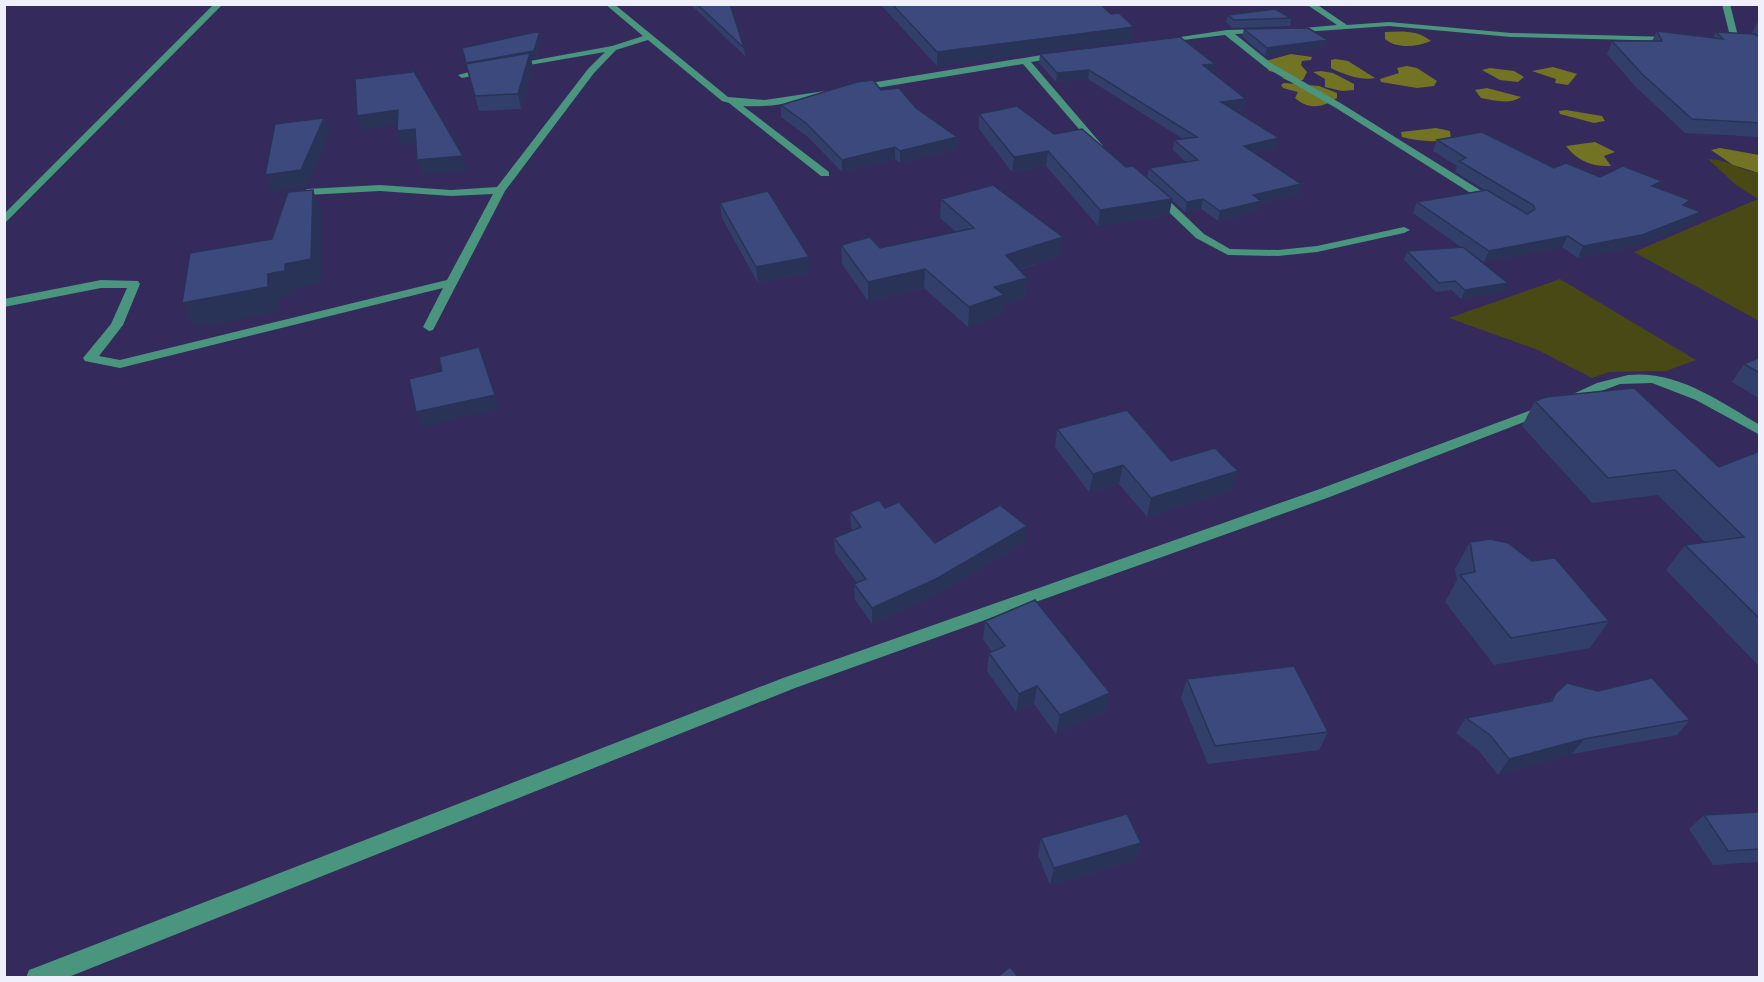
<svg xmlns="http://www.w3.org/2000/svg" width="1764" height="982" viewBox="0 0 1764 982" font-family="Literata,serif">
<rect width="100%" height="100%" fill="#352a5c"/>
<path fill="#484914" d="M1708 159C1728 159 1740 171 1759 173V321L1634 252 1758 199 1736 185Z
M1560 279 1696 360 1666 371 1609 372 1592 378 1538 350 1449 318Z"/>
<path fill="#727424" d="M1385 32C1401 31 1418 30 1431 41 1416 47 1397 49 1385 39Z
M1291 54 1312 57 1311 60 1302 61 1301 65 1307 72 1303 80 1289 81 1282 78 1290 75 1269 71 1262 62Z
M1335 59 1348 61 1375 78C1362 81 1342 74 1331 68V60Z
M1407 66 1417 68 1437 81 1434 86 1417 88 1381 82 1380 79 1399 73 1397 68Z
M1553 67 1577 74 1568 85 1555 83 1556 79 1532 71Z
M1490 68 1514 71 1524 77 1518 82 1500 80 1482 70Z
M1321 71 1333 73 1354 84V90L1342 91 1325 87V79L1313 72Z
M1284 83 1319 86 1337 93V98C1322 108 1309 110 1295 98L1298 92 1283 88 1281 85Z
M1487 88 1521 97C1510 105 1493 100 1481 98L1475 90Z
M1566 110 1602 116 1605 121 1594 123 1560 114 1559 111Z
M1436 128 1450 131 1451 139C1435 143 1418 141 1402 137L1401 132Z
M1595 142 1615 152 1604 156 1611 166C1593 167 1577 161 1566 146Z
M1720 148 1759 155V173L1733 165 1711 150Z"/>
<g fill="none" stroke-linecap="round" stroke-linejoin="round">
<path fill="#4a957e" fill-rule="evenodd" d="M214 4H223L4 224V214Z
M605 4H614L728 97 765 100 838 89V93C808 100 775 108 743 106L829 172V176H821L729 103 722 101 648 40 616 50 594 73 505 191 433 330 429 331 423 327 443 288 120 368 85 361 83 358 111 324 127 288H101L4 307V299L101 280 138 281 140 284 123 325 99 356 120 360 447 280 493 194 451 196 380 191 307 195 302 192 307 189 380 185 451 190 497 187 588 69 605 52 512 68 508 65 612 46 643 36Z
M1306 4H1316L1347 25 1389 22 1511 33 1672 37 1676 39 1672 41 1511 37 1389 26 1289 33 1288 31 1292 29 1337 25Z
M1722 4H1730L1738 36 1753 40 1760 45V51L1747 44 1731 40Z
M1265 29 1266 31 1262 33 1235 34 1271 63 1342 104 1496 200V204H1488L1336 108 1265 67 1225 35 1158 43 1154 41 1227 30Z
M1060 52 1064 55 1063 57 1031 62 1103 146V150H1097L1023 64 858 91 854 88 858 85Z
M488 67 492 70 491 72 462 78 458 75Z
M1152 192H1160L1204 234 1230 249 1278 250 1317 246 1404 227 1410 230 1404 233 1317 252 1278 256 1228 255 1196 238 1152 196Z
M1628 375C1677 370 1719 401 1760 425V435L1696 400 1652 383 1620 384 1567 404 1560 400 1597 383Z
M1545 405 1550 406 1552 409 1550 412 1327 498 795 688 66 978H26L29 970 37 967 783 678 1317 490Z"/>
</g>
<path fill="#333f6b" d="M690 4H730L744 48 745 56Z
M880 4H1100L1132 40 937 66Z
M1228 15 1291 18 1290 26 1232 28 1226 22Z
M1757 23H1760V137L1685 133 1635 86 1607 54 1612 41H1652L1657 31 1713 37 1716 32 1751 34Z
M1244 29 1328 40 1325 47 1265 56 1242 36Z
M540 31 541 38 536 58 531 59 533 67 521 109 479 111 462 48Z
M1040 54 1215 64 1213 73 1246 99 1244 109 1233 110 1276 148 1254 153 1301 184 1298 195 1260 203 1258 211 1218 221 1201 209 1185 212 1172 200 1169 215 1098 226 1046 166 1012 172 979 129V114L1054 134 1147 178 1149 168 1186 162 1173 150 1174 140 1183 139 1088 79 1056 82 1039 63Z
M881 90 916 108 957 137 956 149 900 163 895 159 842 172 808 137 781 117V105Z
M1437 140 1554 168 1658 188 1687 206 1701 212 1695 223 1636 246 1578 258 1562 247 1484 262 1474 256 1504 292 1461 299 1451 290 1436 292 1404 260 1407 251 1461 247 1413 213 1417 202 1485 190 1455 172 1457 166 1433 151Z
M941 199 1060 256 1019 270 1027 278 1025 298 1003 304 1002 315 968 327 924 288 868 301 842 264 841 245 880 248 956 232 940 218Z
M720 203 809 257V273L758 283 722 218Z
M1760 357V399L1732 382 1744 364Z
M1535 401 1719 467 1760 451V667L1666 570 1685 545 1705 542 1658 495 1592 503 1522 426Z
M1057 429 1171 461 1232 490 1147 517 1119 484 1089 492 1055 447Z
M885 508 935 543 1025 542 935 595 872 624 855 600 854 584 857 583 835 553 834 538 853 530 851 528 850 512Z
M1470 542 1609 621 1590 648 1494 665 1445 602 1457 580 1455 569Z
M985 621 1110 693 1106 711 1056 734 1034 704 1016 712 987 671 989 653 992 652 983 639Z
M1187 679 1328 732 1319 750 1208 764 1181 698Z
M1556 693 1690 720 1677 735 1572 754 1498 775 1479 751 1456 733 1466 718 1550 701Z
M1760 812V863L1759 862 1713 865 1689 829 1704 815Z
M1041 838 1141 843 1135 861 1050 885 1038 855Z"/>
<path fill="#293357" d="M1134 27 1132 40 937 66V52Z
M540 31 541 38 536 58 531 59 533 67 521 109 518 94 466 63Z
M1328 40 1325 47 1265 56 1267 48Z
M1215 64 1213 73 1203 65Z
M1089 70 1088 79 1056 82 1057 73Z
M1246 99 1244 109 1219 111 1221 102Z
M398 110 403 124 362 130 357 116Z
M324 118 330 133 307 187 272 191 265 175Z
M415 129 420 143 401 145 397 131Z
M957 137 956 149 900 163V151Z
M1279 138 1276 148 1241 156 1244 146Z
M895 147V159L842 172V160Z
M1048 151 1046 166 1012 172 1014 157Z
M463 156 467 171 422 175 417 160Z
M1662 181 1656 192 1652 186Z
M1301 184 1298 195 1260 203 1258 211 1218 221 1220 211 1253 195Z
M313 190 322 213 321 283 296 288V295L279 298V312L195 328 182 303 268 274 285 264Z
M1172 199 1169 215 1098 226 1100 210Z
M1203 199 1201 209 1185 212 1187 202Z
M1701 212 1695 223 1636 246 1578 258 1583 246Z
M1568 236 1562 247 1484 262 1489 251Z
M1063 237 1060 256 1004 274 1006 255Z
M809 257V273L758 283 756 267Z
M925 269 924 288 868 301V282Z
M1027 278 1025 298 1003 304 1002 315 968 327 969 307 994 287Z
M1508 283 1504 292 1461 299 1465 290Z
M495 395 499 409 422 427 416 412Z
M1123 465 1119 484 1089 492 1093 474Z
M1238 471 1232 490 1147 517 1151 498Z
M1027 526 1025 542 935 595 872 624V608Z
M1037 686 1034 704 1016 712 1019 694Z
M1110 693 1106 711 1056 734 1060 715Z
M1584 739 1572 754 1498 775 1509 759Z
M1141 843 1135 861 1050 885 1054 868Z"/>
<path fill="#3b497c" stroke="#293357" stroke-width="1.5" d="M697 4H730L744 48Z
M892 4H1100L1111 14 1119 13 1134 27 937 52Z
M1275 9 1291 18 1234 20 1228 15Z
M1308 28 1328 40 1267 48 1244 29Z
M540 31 534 51 466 63 462 48Z
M1657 31 1723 39 1716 32 1754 34 1760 37V123L1692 119 1641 73 1612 41H1662Z
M1180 37 1215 64 1203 65 1246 99 1221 102 1279 138 1244 146 1301 184 1253 195 1261 201 1220 211 1203 199 1187 202 1149 168 1198 160 1174 140 1197 137 1089 70 1057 73 1040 54Z
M530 53 518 94 475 96 466 64Z
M412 68 463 156 417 160 415 129 397 131 398 110 357 116 355 79 412 72Z
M873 80 881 90 899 88 916 108 957 137 900 151 895 147 842 160 807 124 781 105 857 82Z
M1017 106 1054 134 1082 129 1126 167 1133 166 1172 199 1100 210 1048 151 1014 157 979 114Z
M324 118 301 170 265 175 275 124Z
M1482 132 1554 168 1566 163 1600 177 1623 166 1662 181 1652 186 1690 200 1683 205 1701 212 1642 235 1583 246 1568 236 1489 251 1417 202 1487 190 1527 214 1535 209 1533 205 1459 161 1466 158 1437 140Z
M993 185 1063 237 1006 255 1027 278 994 287 1004 295 969 307 925 269 868 282 841 245 870 237 880 248 974 228 941 199Z
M313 190 311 259 285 264V271L268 274V287L182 303 190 253 272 239 288 192Z
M768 191 809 257 756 267 720 203Z
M1463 247 1508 283 1465 290 1455 281 1439 283 1407 251Z
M479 347 495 395 416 412 409 379 442 371 439 357Z
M1760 357V373L1744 364Z
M1634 388 1719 467 1760 451V619L1685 545 1744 537 1675 470 1608 478 1535 401 1546 397Z
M1127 410 1171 461 1215 448 1238 471 1151 498 1123 465 1093 474 1057 429Z
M879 500 885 508 899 502 935 543 1000 505 1027 526 936 579 872 608 854 584 866 579 834 538 861 527 850 512Z
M1491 539 1508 543 1532 561 1555 558 1609 621 1511 638 1460 575 1475 572 1470 542Z
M1035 600 1110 693 1060 715 1037 686 1019 694 989 653 1005 646 985 621Z
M1294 666 1328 732 1215 746 1187 679Z
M1652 678 1690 720 1584 739 1509 759 1490 735 1466 718 1552 701 1556 693 1567 683 1598 691Z
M1760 812V849L1728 851 1704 815Z
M1127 814 1141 843 1054 868 1041 838Z
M1010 967 1019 978H996Z"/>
<rect width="1764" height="982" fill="none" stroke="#f0effc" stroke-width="12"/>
</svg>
